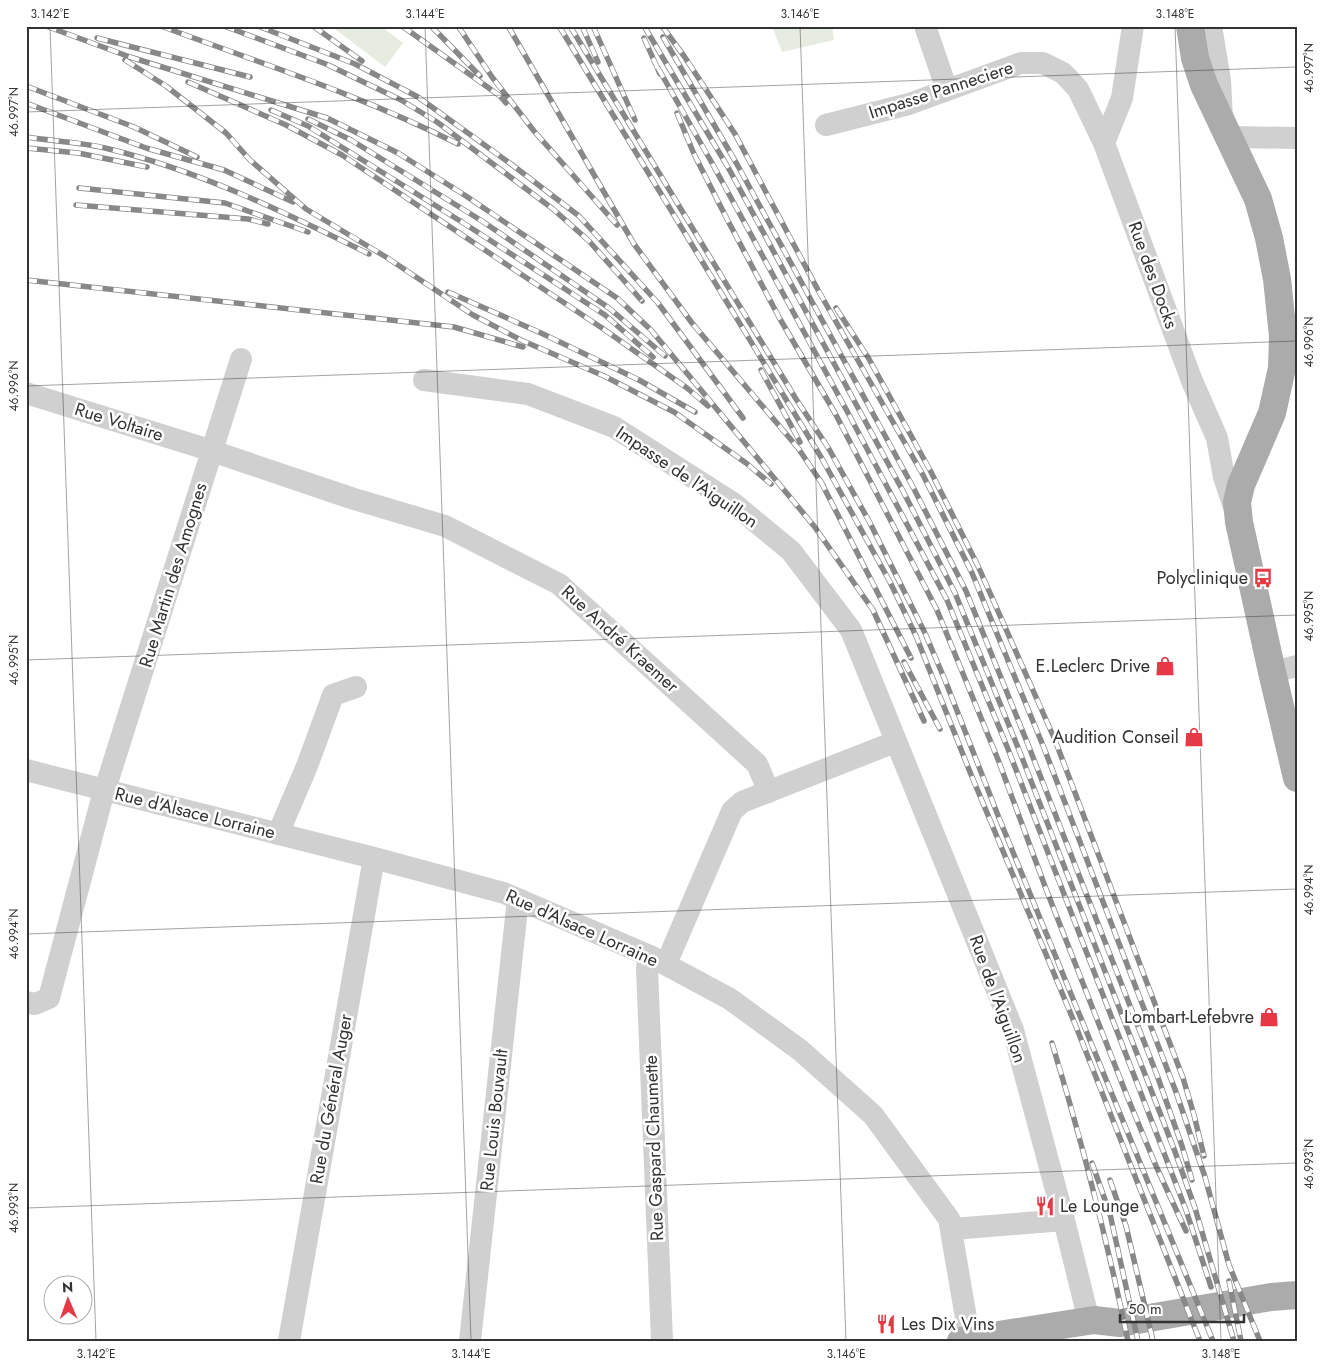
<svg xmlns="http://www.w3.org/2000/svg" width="1323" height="1367" viewBox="0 0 1323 1367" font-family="Jost,sans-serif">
<rect width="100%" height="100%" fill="#fff"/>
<path fill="#e6ecdf" d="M331 26H381L403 43 385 67Z
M772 26H832L834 40 782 52Z"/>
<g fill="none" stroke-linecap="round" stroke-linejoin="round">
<path stroke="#d0d0d0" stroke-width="22" d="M925 26 947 90
M1133 26 1122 98 1104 143 1192 381 1217 438 1224 477 1236 513
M1211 26 1220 80 1222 118
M826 125 909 104 1021 63H1043L1063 73 1078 89 1104 143
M1229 137 1297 138
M424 380 528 394 614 427 733 503 791 551 851 630 1013 1030 1064 1220 1087 1313 1094 1320
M26 393 200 447 351 498 445 526 559 584 757 764 769 792
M1272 672 1297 666
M26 770 374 858 504 893 650 956 730 999 800 1050 873 1115 949 1219 970 1341
M278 834 307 766 333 695 356 687
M650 956 647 968 662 1341
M666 964 732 811 742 802 895 742
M26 1002 35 1004 49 998 101 802 241 359
M952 1229 1064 1220
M289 1341 374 858
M470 1341 518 899"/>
<path stroke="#ababab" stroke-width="28" d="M1190 26 1195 58 1204 85 1258 199 1269 238 1277 279 1283 336 1282 368 1272 413 1241 485 1237 502 1239 522 1272 672 1297 778
M961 1341 1094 1320 1120 1323 1271 1297 1297 1295"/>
<defs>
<path id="rail" d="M46 26 130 57 327 118 398 153 466 196 617 298 651 330 814 526 873 610 924 721
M161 26C260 63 363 96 458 144
M224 26 326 64 401 100 437 122 553 209 589 241 642 301
M258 26 355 64 418 97 511 164 579 216 658 303 743 418
M313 26 362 61
M402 26 500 96 506 103
M431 26 480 76
M458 26 492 77 534 131 617 225
M508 26 634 244 692 323 798 448 823 485
M559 26 821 457 890 582 916 636 970 772 1075 1024 1200 1341
M570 26 796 399 829 449 870 523 924 631 945 680 999 818 1213 1341
M582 26 598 62
M593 26 635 120
M644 26 729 169 904 493 955 593 1019 750 1174 1149 1195 1208 1234 1341
M662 26 684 56 735 134 818 290 923 475 972 573 1044 748 1176 1092 1205 1177 1229 1265 1260 1341
M663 37 738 166 913 487 966 591 1029 747 1157 1075 1182 1146 1192 1180
M97 38 250 77
M644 38 660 74
M125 60 166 86 226 133 250 160 306 209 386 257 473 315 521 340 604 376 674 412 746 463 771 484
M658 68 712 163 847 411 947 600 1008 749 1164 1153 1186 1210 1211 1287
M188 82 286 125 342 155 602 328 687 388 708 406
M26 86 134 127 197 157
M26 103 146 148 224 170 293 202
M271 110 308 126 465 224 605 315 653 357
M677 113 694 154 727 219 780 319 835 413 937 610 999 762 1046 889 1127 1096 1156 1166 1186 1231
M308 119 351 140 482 221 609 308 665 356
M26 137C52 141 80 142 105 148 198 170 284 212 369 254
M26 148 78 153 147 167
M79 188 225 203 308 232
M76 205 248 219 268 224
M26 280 454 327 523 347
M448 292 541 333 639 380 695 412
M836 308 869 359 931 472 978 566 1055 740 1183 1078 1194 1115 1204 1156
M761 370 800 442
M820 480 911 658
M904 662 940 729
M1052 1043C1082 1141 1107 1240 1128 1341
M1092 1163 1110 1214 1138 1341
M1110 1180 1126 1226 1153 1341
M1229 1281 1241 1341"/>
</defs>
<use href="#rail" stroke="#888" stroke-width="5.5"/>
<use href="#rail" stroke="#fff" stroke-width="4" stroke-dasharray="11" stroke-linecap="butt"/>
</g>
<path fill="none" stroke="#333" stroke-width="1" stroke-opacity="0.45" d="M50 26 96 1341M425 26 471 1341M800 26 846 1341M1175 26 1221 1341M26 112 1297 67M26 386 1297 341M26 660 1297 615M26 934 1297 889M26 1208 1297 1163"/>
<defs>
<symbol id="bus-bare" viewBox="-9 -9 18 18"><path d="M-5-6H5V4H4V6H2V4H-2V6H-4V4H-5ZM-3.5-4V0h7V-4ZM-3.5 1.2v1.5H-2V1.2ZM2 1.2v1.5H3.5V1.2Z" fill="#e63946" stroke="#fff" stroke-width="2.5" paint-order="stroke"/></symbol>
<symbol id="shop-bare" viewBox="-9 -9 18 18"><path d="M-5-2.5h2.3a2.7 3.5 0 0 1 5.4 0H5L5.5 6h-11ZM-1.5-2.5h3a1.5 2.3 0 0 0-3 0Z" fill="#e63946" stroke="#fff" stroke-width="2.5" paint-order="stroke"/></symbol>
<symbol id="restaurant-bare" viewBox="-9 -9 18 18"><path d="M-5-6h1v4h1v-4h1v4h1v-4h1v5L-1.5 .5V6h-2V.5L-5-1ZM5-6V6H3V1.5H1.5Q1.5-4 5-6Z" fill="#e63946" stroke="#fff" stroke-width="2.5" paint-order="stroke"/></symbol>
</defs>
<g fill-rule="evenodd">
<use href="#bus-bare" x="1249" y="564" width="28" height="28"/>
<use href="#shop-bare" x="1151" y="652" width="28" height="28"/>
<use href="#shop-bare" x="1180" y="723" width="28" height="28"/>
<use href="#shop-bare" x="1255" y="1003" width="28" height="28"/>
<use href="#restaurant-bare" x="1031" y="1192" width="28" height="28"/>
<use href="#restaurant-bare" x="872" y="1310" width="28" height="28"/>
</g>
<g text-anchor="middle" stroke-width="5" stroke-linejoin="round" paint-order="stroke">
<g font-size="18" fill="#333" stroke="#fff">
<text transform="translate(941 90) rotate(-18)" y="6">Impasse Panneciere</text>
<text transform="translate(1153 275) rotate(70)" y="6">Rue des Docks</text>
<text transform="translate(119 422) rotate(17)" y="6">Rue Voltaire</text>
<text transform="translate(687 477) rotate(34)" y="6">Impasse de l'Aiguillon</text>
<text transform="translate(173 575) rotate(-73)" y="6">Rue Martin des Amognes</text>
<text transform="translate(620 639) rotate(42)" y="6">Rue André Kraemer</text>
<text transform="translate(195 813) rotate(14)" y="6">Rue d'Alsace Lorraine</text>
<text transform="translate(582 928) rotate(24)" y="6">Rue d'Alsace Lorraine</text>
<text transform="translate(998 999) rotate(70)" y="6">Rue de l'Aiguillon</text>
<text transform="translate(331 1099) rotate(-80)" y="6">Rue du Général Auger</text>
<text transform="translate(494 1120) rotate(-84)" y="6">Rue Louis Bouvault</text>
<text transform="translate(654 1148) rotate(-92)" y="6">Rue Gaspard Chaumette</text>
</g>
<g font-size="18" fill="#333" stroke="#fff" text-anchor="end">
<text x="1248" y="584">Polyclinique</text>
<text x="1150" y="672">E.Leclerc Drive</text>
<text x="1179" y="743">Audition Conseil</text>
<text x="1254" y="1023">Lombart-Lefebvre</text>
<text x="1060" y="1212" text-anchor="start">Le Lounge</text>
<text x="901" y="1330" text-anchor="start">Les Dix Vins</text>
</g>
</g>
<rect width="1323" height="1367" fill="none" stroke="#ffffff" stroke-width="55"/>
<g transform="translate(68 1300) rotate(358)"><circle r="24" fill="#ffffff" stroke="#adadad"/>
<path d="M0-4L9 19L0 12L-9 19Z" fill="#e63946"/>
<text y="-8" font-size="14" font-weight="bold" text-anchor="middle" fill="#333333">N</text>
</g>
<path d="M1120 1314v8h124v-8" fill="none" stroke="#333333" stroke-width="2.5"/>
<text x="1128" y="1314" font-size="15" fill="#333333" stroke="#ffffff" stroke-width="4" paint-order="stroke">50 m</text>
<rect x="28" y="28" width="1268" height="1312" fill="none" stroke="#333" stroke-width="2"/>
<g font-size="12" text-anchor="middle" fill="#333">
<text x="50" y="18">3.142°E</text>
<text x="425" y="18">3.144°E</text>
<text x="800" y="18">3.146°E</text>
<text x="1175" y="18">3.148°E</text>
<text transform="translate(1309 68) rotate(-90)" y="4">46.997°N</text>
<text transform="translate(14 112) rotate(-90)" y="4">46.997°N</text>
<text transform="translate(1309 342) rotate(-90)" y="4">46.996°N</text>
<text transform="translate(14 386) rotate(-90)" y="4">46.996°N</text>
<text transform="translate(1309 616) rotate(-90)" y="4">46.995°N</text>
<text transform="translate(14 660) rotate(-90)" y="4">46.995°N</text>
<text transform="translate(1309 890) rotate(-90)" y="4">46.994°N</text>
<text transform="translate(14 934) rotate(-90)" y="4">46.994°N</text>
<text transform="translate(1309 1164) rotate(-90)" y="4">46.993°N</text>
<text transform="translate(14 1208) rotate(-90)" y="4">46.993°N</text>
<text x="96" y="1358">3.142°E</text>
<text x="471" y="1358">3.144°E</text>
<text x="846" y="1358">3.146°E</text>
<text x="1221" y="1358">3.148°E</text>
</g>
</svg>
